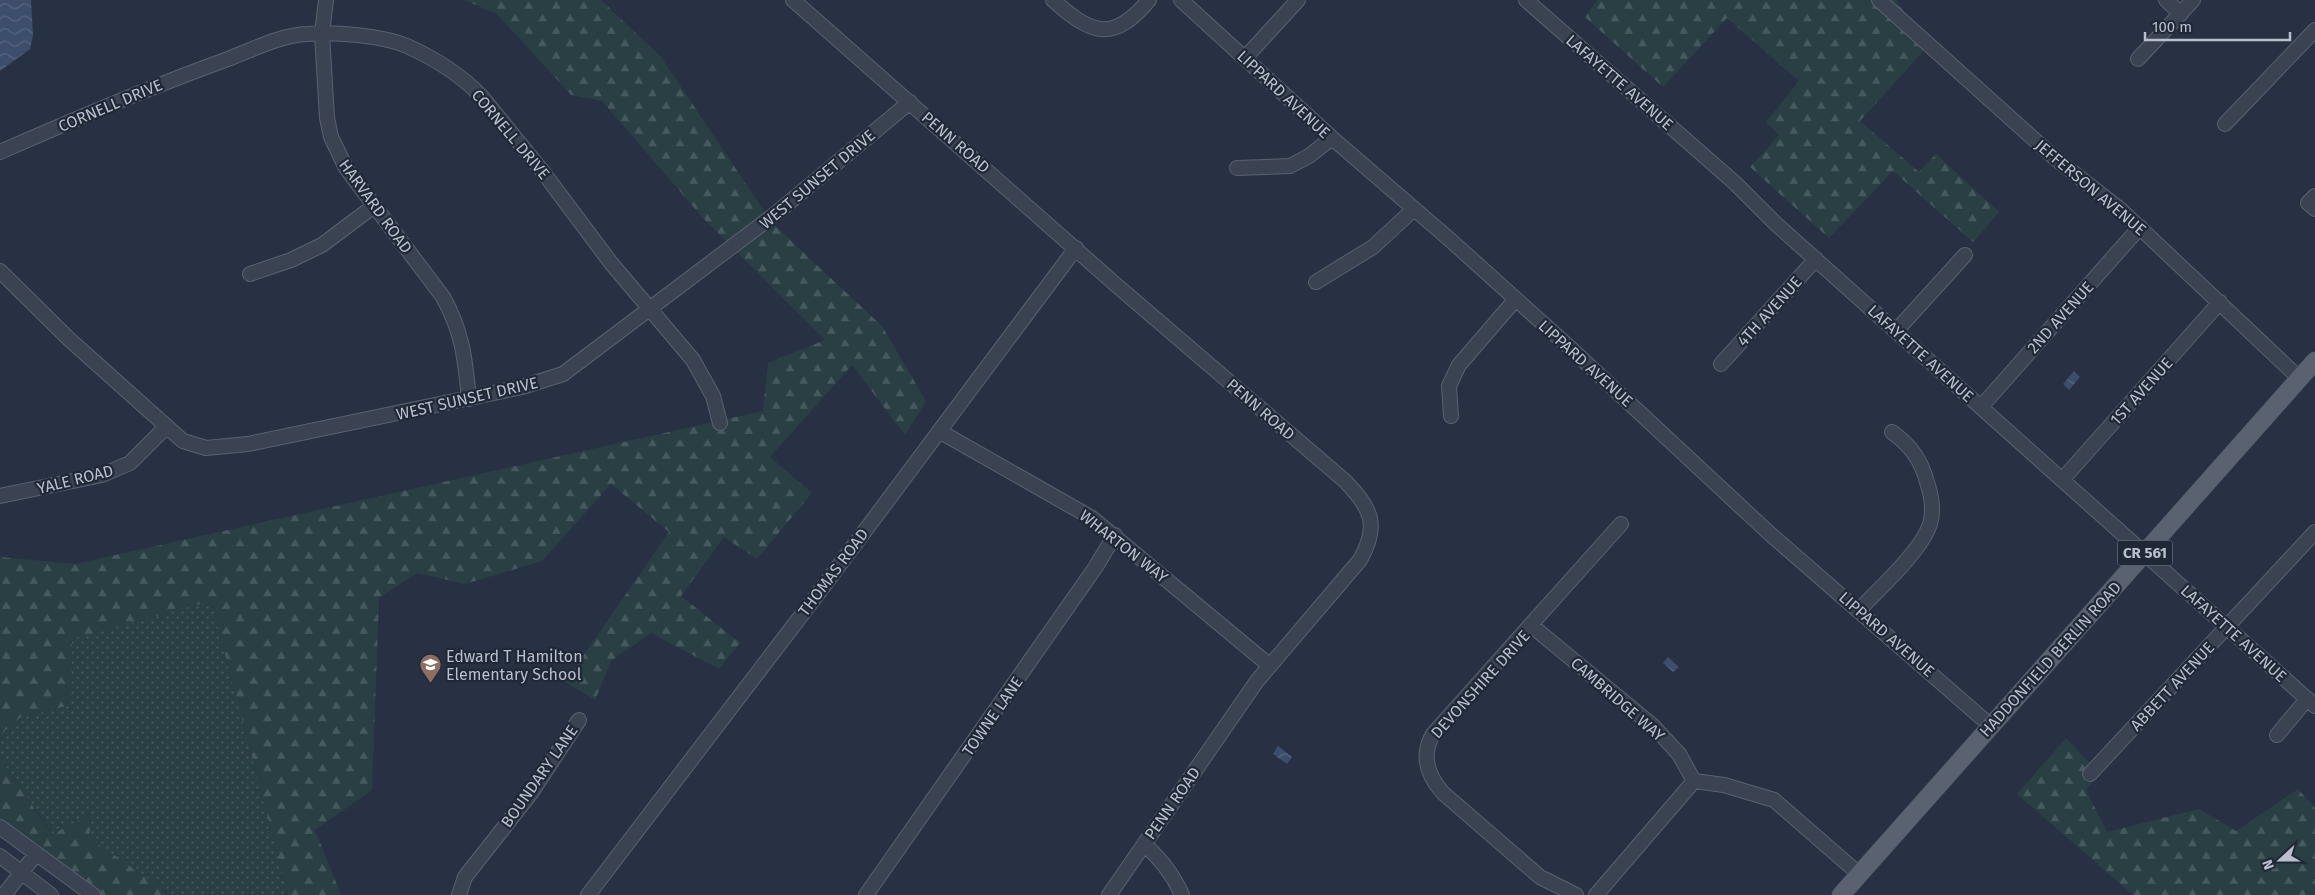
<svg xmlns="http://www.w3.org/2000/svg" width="2315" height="895" viewBox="0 0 2315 895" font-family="'Fira Sans',sans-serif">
<defs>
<pattern id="forest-firs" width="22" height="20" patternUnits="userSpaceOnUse" patternTransform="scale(1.25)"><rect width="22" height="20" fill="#293f44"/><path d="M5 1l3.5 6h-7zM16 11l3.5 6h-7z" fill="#46595e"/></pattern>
<pattern id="park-dots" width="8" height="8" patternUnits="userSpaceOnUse" patternTransform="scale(1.25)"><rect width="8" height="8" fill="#293f44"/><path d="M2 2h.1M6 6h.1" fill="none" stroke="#46595e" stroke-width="1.8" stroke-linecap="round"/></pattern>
<pattern id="water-waves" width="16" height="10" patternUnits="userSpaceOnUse" patternTransform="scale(1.25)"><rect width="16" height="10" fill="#3d4d6c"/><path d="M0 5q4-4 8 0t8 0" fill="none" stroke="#576580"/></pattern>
</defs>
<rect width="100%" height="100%" fill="#273143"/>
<path fill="url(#forest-firs)" d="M464 0H601L661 57 772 223 882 326 926 401 905 435 852 365 770 457 812 493 757 559 724 537 681 596 740 643 719 669 651 633 611 661 595 700 565 682 669 532 611 484 542 561 465 584 417 573 379 598 372 790 315 830 341 895H288L211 601 71 705 20 718 0 735V557L75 564 763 411 768 363 825 340 703 218 602 101 571 95 497 14Z
M1597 0H1896L1928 46 1860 121 1919 172 1936 154 1999 212 1973 242 1893 171 1829 238 1750 167 1779 135 1766 122 1799 81 1727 18 1663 87 1585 17Z
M2066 738 2100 773 2086 790 2107 832 2199 809 2236 831 2298 789 2315 808V895H2133L2017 794Z
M0 758 52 834 92 813 168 895H98L0 822Z"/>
<path fill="url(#park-dots)" d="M211 601 288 895H168L166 891 89 838 92 813 53 834 0 758V735L20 718 71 705 72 639Z"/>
<path fill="url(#water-waves)" d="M0 0H31L33 35 30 49 0 71Z
M2074 371 2080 377 2069 390 2063 384Z
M1668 657 1679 667 1673 672 1663 663Z
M1278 746 1292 757 1287 764 1273 754Z"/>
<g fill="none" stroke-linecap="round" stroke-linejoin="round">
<defs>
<path id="minor" d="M326 0 322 34 327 118 331 137 346 168 443 297C463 333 465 359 469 399
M793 0 1115 284 1345 481C1371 508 1380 525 1360 560L1257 681 1109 895
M1053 0C1092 35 1113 43 1149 0
M1181 0 1332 138 1448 238 1568 346 1769 533 1991 726
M1526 0 1735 183 1776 224 2315 706
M1879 0 2056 159 2121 210 2299 378
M2166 0 2181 14
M1245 58 1298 0
M2138 59 2193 0
M2225 124 2315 30
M0 152C75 119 150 87 228 59 252 50 280 35 307 34 335 32 381 35 407 46 434 58 462 76 482 97L543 172 611 263 693 360 713 396 720 423
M1237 168 1290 166 1309 156 1332 138
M2315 196 2308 203 2315 209
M0 271 70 340 183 441 206 448 248 444 522 387 563 374 774 215 910 102
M250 274 291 260 322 245 374 206
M1316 282 1373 247 1414 209
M1896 331 1965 255
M1721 364 1816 259
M1981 407 2140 227
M1451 416 1449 386 1459 365 1515 300
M939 431 1092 518 1269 665
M2062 480 2220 302
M0 496 102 475 130 463 166 427
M1859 610C1879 589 1922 550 1930 524 1934 511 1931 494 1927 482 1921 460 1911 446 1892 432
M1532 626 1653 726 1679 754 1694 781
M2277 735 2307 699
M2090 774 2315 532
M1694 781 1724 785 1774 800 1859 874
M0 827 93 895
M1144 844C1161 859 1173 874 1182 895
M0 856 51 895
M4 895 36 854
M459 895 465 877 531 793 579 720
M588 895 823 587 1076 248
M866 895 1095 568 1115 535
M1576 895 1540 877 1443 793C1427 775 1421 755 1433 734L1621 524
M1596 895 1694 781"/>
<path id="major" d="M1841 895 2315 361"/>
</defs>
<use href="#minor" stroke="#5a6170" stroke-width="16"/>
<use href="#major" stroke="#454c5c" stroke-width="19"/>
<use href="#minor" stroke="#3b4353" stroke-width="14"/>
<use href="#major" stroke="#5a6272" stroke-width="18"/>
</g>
<defs>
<symbol id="school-pin" viewBox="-11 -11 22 30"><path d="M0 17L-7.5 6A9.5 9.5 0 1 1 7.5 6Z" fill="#8d6e63" stroke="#202838"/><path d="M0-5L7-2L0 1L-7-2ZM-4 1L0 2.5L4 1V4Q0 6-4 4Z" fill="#fff"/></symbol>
</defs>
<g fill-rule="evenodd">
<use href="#school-pin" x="418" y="652" width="25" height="34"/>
</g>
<g text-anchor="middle" stroke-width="4.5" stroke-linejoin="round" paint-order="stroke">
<rect fill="#202838" stroke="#8b92a0" stroke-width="1" x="2117.5" y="540.5" width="55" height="25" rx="4"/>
<g font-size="15" font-weight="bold" fill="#b9bfcc">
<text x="2145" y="558">CR 561</text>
</g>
<g font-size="16" fill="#b9bfcc" stroke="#202838">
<text transform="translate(1620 82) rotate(41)" y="6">LAFAYETTE AVENUE</text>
<text transform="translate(1284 94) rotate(43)" y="6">LIPPARD AVENUE</text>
<text transform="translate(110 105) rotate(-23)" y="6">CORNELL DRIVE</text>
<text transform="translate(511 134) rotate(50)" y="6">CORNELL DRIVE</text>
<text transform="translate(956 142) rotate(41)" y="6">PENN ROAD</text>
<text transform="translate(817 179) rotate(-40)" y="6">WEST SUNSET DRIVE</text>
<text transform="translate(2091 187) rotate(40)" y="6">JEFFERSON AVENUE</text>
<text transform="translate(376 206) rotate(54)" y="6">HARVARD ROAD</text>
<text transform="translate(1769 311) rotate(-48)" y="6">4TH AVENUE</text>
<text transform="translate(2060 317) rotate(-48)" y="6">2ND AVENUE</text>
<text transform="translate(1921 353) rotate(42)" y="6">LAFAYETTE AVENUE</text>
<text transform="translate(1586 363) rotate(42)" y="6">LIPPARD AVENUE</text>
<text transform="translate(2141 391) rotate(-48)" y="6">1ST AVENUE</text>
<text transform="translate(467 398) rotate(-13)" y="6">WEST SUNSET DRIVE</text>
<text transform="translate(1261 409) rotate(41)" y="6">PENN ROAD</text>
<text transform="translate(75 479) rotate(-14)" y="6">YALE ROAD</text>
<text transform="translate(1124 546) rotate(38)" y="6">WHARTON WAY</text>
<text transform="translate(833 572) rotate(-53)" y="6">THOMAS ROAD</text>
<text transform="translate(2234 633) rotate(42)" y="6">LAFAYETTE AVENUE</text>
<text transform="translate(1887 634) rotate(41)" y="6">LIPPARD AVENUE</text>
<text transform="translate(2050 659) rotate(-48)" y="6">HADDONFIELD BERLIN ROAD</text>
<text transform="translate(1480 684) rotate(-48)" y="6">DEVONSHIRE DRIVE</text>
<text transform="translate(2172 686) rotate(-47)" y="6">ABBETT AVENUE</text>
<text transform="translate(1618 699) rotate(41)" y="6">CAMBRIDGE WAY</text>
<text transform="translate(992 716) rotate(-55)" y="6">TOWNE LANE</text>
<text transform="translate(539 776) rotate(-55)" y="6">BOUNDARY LANE</text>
<text transform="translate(1172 803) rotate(-55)" y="6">PENN ROAD</text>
</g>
<g font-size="16" fill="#b9bfcc" stroke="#202838" text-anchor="start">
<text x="446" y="662">Edward T Hamilton<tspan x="446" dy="18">Elementary School</tspan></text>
</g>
</g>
<g transform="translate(2280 860) rotate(249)" stroke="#202838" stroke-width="4" paint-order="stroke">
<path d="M0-4L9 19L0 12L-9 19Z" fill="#b9bfcc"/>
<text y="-8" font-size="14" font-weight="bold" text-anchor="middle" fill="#b9bfcc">N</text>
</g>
<path d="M2145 32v8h145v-8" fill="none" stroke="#b9bfcc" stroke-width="2.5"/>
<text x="2152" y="32" font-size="15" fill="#b9bfcc" stroke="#202838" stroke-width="4" paint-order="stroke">100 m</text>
</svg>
